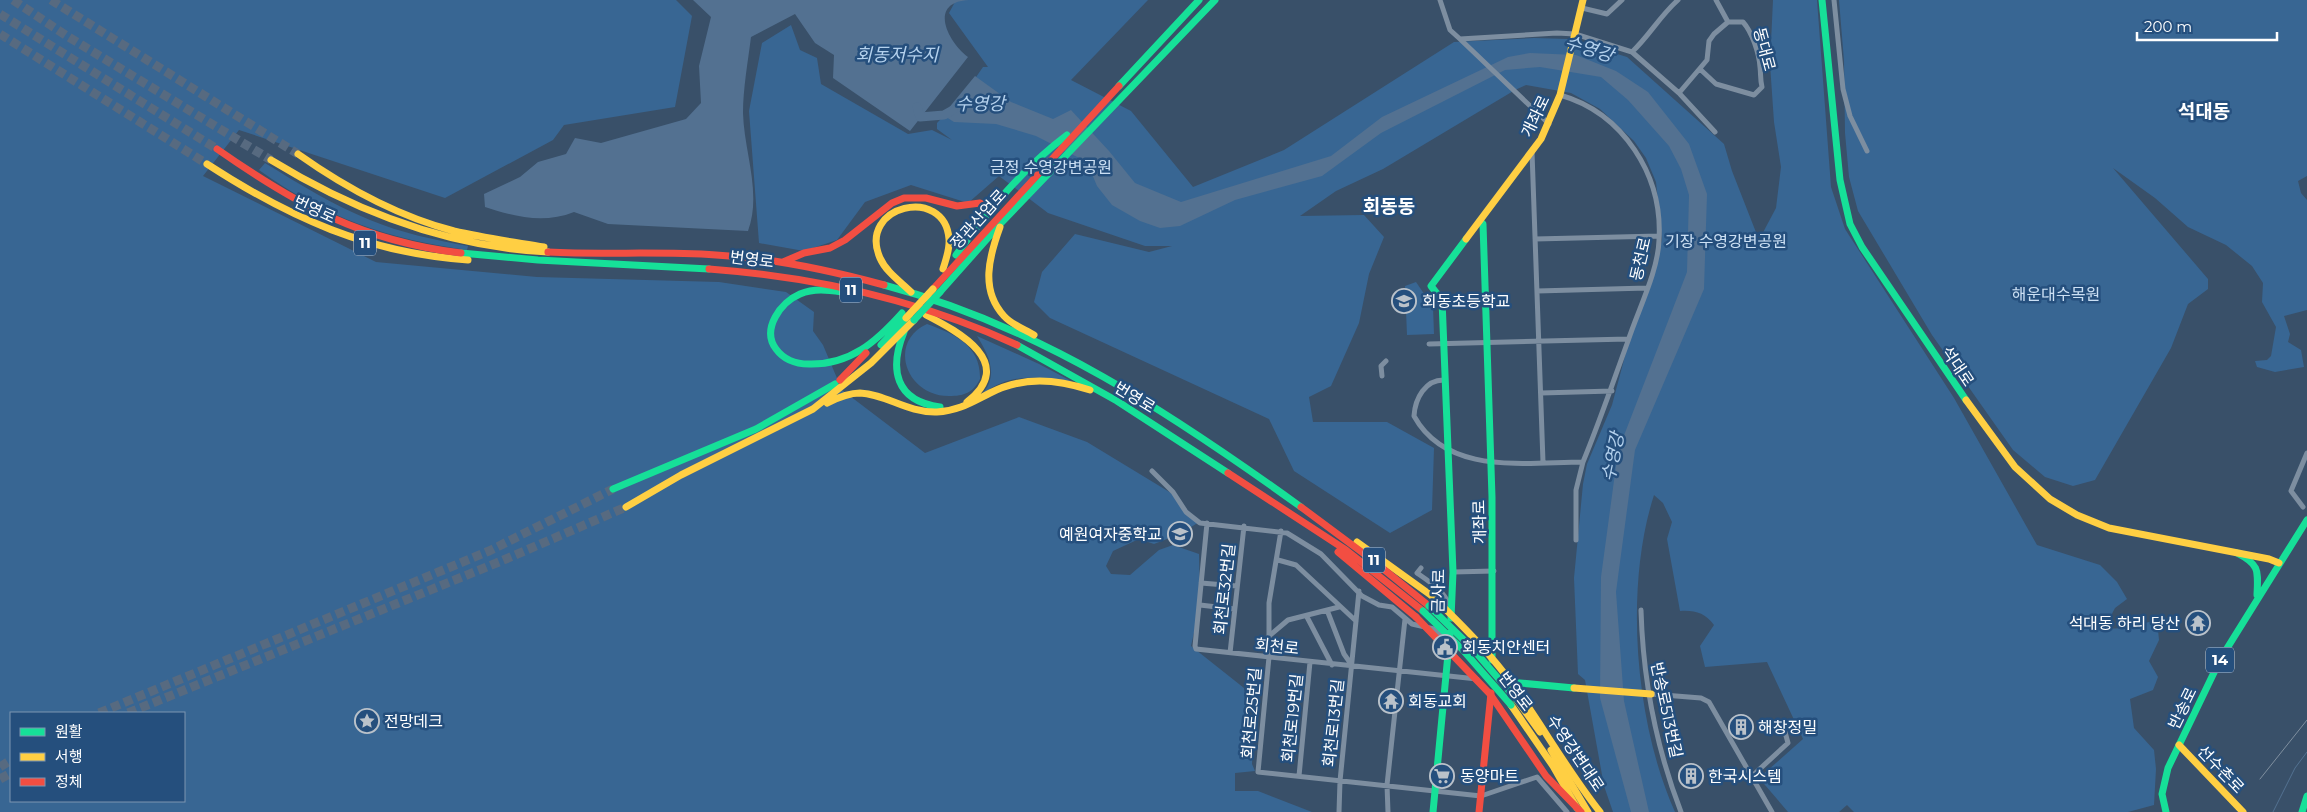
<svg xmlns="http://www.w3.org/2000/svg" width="2307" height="812" viewBox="0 0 2307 812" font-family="Montserrat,'Noto Sans KR',sans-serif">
<rect width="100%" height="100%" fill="#395069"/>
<path fill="#386693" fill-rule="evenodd" d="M0 0H676L692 16 675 107 564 125 553 140 445 198 239 130 203 176 376 262 537 277 719 282 786 292 814 312 813 331 823 345 842 390 925 453 1019 417 1087 442 1171 493 1199 522 1180 534 1154 544 1139 539 1113 551 1106 566 1111 574 1130 575 1159 550 1173 545 1199 554 1200 605 1191 646 1244 688 1253 732 1252 764 1255 771 1235 773V791H1258L1312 812H0ZM11 713H184V801H11Z
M956 0H1148L1071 80 1131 111 1193 187 1284 150 1454 42 1534 38 1568 39 1627 57 1724 144 1732 171 1759 240 1776 208 1781 167 1774 122 1770 64 1773 0H1817L1831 187 1845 229 1954 398 2037 545 2100 565 2117 582 2127 599 2115 608 2104 629 2125 628 2157 620 2159 640 2149 661 2158 677 2153 690 2130 699 2134 728 2154 750 2156 769 2154 805 2128 812H1854L1847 805 1839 812H1788L1759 778 1803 739 1767 662 1705 667 1700 646 1714 625C1705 613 1695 610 1680 611L1667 539 1672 522 1663 503 1654 495C1624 588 1635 723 1675 812H1613L1604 786 1585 680 1578 674 1574 578 1583 484 1587 464 1612 405 1629 341 1658 258 1662 239 1656 182 1646 158 1634 141 1600 109 1571 93 1526 85 1515 90 1383 169 1336 191 1300 216 1364 215 1384 237 1369 274 1359 323 1331 386 1309 397 1313 422H1387L1434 448 1432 510 1390 533 1294 471 1269 419 1050 318 1034 302 1042 272 1075 234 1149 252 1172 246H1145L1048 213 999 176 968 203 911 185 865 202 837 240 804 251 759 243 749 111 762 43 791 25 800 50 817 58 821 84 908 134 932 130 952 140 937 129V123L963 96 983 67H988L949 13Z
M1839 0H2307V176L2298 181 2301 193 2307 200V310L2284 316 2290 334 2288 342 2301 350 2304 367 2275 372 2257 367 2255 361 2267 360 2271 356 2276 327 2262 302 2263 283 2252 266 2226 245 2188 227 2155 198 2113 168 2208 279V289L2188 304 2171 348 2095 480 2073 486 2045 477 2013 450 1932 335 1858 211 1849 177 1845 133 1844 61Z
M265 163C299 184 333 205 370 220 401 233 435 240 468 246L467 250C387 239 324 217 259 170Z
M1416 282 1433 307 1434 334 1407 335 1405 286Z
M927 324C954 334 981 345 980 379 973 393 964 396 949 396 906 396 887 342 927 324Z
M977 336 1039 364 1073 382C1035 378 1015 371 982 394 999 376 989 355 977 336Z"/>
<path fill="#537191" d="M693 0H969C928 2 947 41 968 57L910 131 833 78 834 55 815 43 795 14 751 37C748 61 743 89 743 113 744 152 762 193 748 231L608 224 574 212C544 224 515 217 485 207L484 194 520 177 538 162 566 154 575 138 601 143 686 119 701 103 699 66 711 17Z
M1530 53 1576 55 1616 71 1648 92 1689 144 1707 194 1704 289 1635 450 1616 592 1624 701 1649 812H1631L1600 698 1601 577 1618 451 1687 272 1689 195 1681 169 1669 146 1628 100 1601 77 1540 67 1505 70 1381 133 1322 176 1235 200 1180 226 1160 228 1140 221 1112 205 1097 186 1087 162 1036 136 996 124 954 122 943 115 975 76 1011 102 1053 119 1071 110 1109 151 1135 183 1181 202 1331 156 1382 117 1508 57Z"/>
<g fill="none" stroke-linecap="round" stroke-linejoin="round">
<path stroke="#537191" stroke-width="1" d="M2273 812 2295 768 2307 752"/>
<path stroke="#537191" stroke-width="9" d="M917 107 920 117 944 115 953 110"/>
<path stroke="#576a80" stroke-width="9" stroke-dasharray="9 4.5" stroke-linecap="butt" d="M13 0 67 36 271 160
M51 0 298 154
M0 14 217 149
M0 34 207 164
M99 713 489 551 613 489
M128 713 499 562 626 507
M0 767 11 760
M0 779 11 773"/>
<path stroke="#7d8ea0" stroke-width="5" d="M1440 0 1450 30 1460 39 1557 33 1575 34 1632 52 1679 93 1715 132
M1716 0 1728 22
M1834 0 1843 89 1850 116 1867 151
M1582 8 1607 14 1622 0
M1460 39 1549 124
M1632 52C1649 36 1660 16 1678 0
M1679 93 1707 60 1709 41 1714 34 1728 22H1743C1752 32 1759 53 1760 67 1761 75 1760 79 1762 87L1754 95 1716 84 1701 70
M1532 152 1543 462
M1535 239 1659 236
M1537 291 1647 288
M1429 344 1628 339
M1382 376 1381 366 1386 361
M1445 380C1425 379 1415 399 1414 416 1447 476 1526 462 1583 462 1600 421 1613 382 1628 341 1638 310 1658 272 1659 240 1663 175 1623 113 1560 95
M1541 393 1612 391
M1152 471 1173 492 1186 512 1200 523 1287 533 1321 554 1362 596 1379 605 1392 607 1412 624 1434 629 1445 639
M2303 507 2291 491 2307 453
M1207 523 1195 646 1196 649 1477 679
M1281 531 1269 603V657L1258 772 1481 796 1537 777 1567 812
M1576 540V490L1583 462
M1278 560 1296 565 1356 621
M1421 568 1417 573C1430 582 1444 591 1450 606
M1453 572 1494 571
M1201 583 1237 586
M1200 605 1234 609
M1327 610 1344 654 1351 664
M1641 610C1643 680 1656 747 1681 812
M1307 617 1332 665
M1268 637 1288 620 1339 607
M1230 653 1244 526
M1651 694 1701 698 1709 702 1772 812
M1299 776 1310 662
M1751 777 1788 743 1785 732
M1339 812 1340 781 1359 591
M1388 812 1387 785 1405 619"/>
<path stroke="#16e098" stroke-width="7" d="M1822 0 1840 180 1850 224 1862 247 1966 400
M1119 86 1199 0
M1480 221 1483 224 1492 497V660
M461 253 538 260 709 269
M956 255C988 211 1023 168 1067 135
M884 285C1040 326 1172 414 1301 507
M842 292C828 290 814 288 800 294 781 302 761 329 776 349 784 360 795 364 809 364 850 365 876 342 902 313
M940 292 1002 222 1215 0
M904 332C889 369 895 401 940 407
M881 345 906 318
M1017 345 1117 401 1228 473
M613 489 756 429 835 384
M2237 553C2260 565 2258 570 2257 595
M1451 618 1453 572 1442 300 1431 286 1466 239
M1509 682 1574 688
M1433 812 1450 633
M2166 812 2162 794 2168 768 2221 658 2307 520
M2302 812 2307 796"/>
<path stroke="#ffcf43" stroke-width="7" d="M298 154C346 188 397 216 454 231 484 238 514 242 544 247
M271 160C356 212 447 247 548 252
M207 164C290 218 368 253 468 260
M1000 227C989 257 980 290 1004 316 1012 325 1024 329 1034 335
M1466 239 1541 139 1560 95 1583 0
M911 292C901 282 886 272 880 258 857 205 945 185 949 239 950 249 946 259 943 269
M926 315C959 332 1017 363 967 402
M1966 400 2015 467 2050 499 2077 515 2109 528 2269 559 2279 563
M827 403C837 398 848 393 860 393 886 394 907 413 937 412 958 411 972 402 990 393 1023 376 1056 379 1090 390
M626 507 681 475 813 409 871 363 914 320
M1357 542 1432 596
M1517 700 1540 732
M1511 705 1553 766 1577 808
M2179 745 2243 812
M1551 750 1588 812"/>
<path stroke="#f24e42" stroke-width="7" d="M217 149C297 205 362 241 461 253
M548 252C604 255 660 251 716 255 773 258 829 270 884 285
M783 262 804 253 830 248 845 240 892 203 904 198H926L957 206 980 203 991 207
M709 269C815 277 920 300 1017 345
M933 289 1119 86
M840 380 866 353
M1228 473 1346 550 1423 611
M1301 507 1371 559 1429 606
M1338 552 1416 617
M1479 812 1491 693"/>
<path stroke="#7f8f9f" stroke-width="1" d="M2260 779 2307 720"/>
<path stroke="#16e098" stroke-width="7" d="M914 320 940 292
M1429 606 1472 648 1517 700
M1423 611 1462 649 1511 705"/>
<path stroke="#ffcf43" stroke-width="7" d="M906 318 933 289
M1432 596C1462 625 1492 655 1516 689 1545 730 1569 773 1600 812
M1574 688 1651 694"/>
<path stroke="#f24e42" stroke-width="7" d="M1416 617 1490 694 1546 776 1581 812"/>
</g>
<defs>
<symbol id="school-ring" viewBox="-11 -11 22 22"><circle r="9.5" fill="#254f7d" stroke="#bac2ca" stroke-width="1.5"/><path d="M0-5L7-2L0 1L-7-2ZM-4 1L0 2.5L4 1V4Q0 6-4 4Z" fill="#bac2ca"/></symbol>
<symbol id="temple-ring" viewBox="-11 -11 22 22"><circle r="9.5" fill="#254f7d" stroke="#bac2ca" stroke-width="1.5"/><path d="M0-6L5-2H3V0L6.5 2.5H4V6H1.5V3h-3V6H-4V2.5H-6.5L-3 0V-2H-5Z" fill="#bac2ca"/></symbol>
<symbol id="civic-ring" viewBox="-11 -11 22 22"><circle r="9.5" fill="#254f7d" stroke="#bac2ca" stroke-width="1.5"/><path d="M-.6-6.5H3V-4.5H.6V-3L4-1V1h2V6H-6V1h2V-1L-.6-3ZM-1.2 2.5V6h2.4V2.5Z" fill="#bac2ca"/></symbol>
<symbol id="sight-ring" viewBox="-11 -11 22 22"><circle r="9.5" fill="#254f7d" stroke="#bac2ca" stroke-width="1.5"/><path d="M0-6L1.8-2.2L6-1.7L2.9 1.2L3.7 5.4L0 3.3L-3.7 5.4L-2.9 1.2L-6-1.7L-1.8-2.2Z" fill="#bac2ca"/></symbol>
<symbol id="building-ring" viewBox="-11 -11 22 22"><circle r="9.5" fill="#254f7d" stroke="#bac2ca" stroke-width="1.5"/><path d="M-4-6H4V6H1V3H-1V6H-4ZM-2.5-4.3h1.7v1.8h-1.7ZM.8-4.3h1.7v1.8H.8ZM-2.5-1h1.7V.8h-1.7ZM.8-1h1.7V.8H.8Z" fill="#bac2ca"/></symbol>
<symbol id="supermarket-ring" viewBox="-11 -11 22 22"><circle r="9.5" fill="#254f7d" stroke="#bac2ca" stroke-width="1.5"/><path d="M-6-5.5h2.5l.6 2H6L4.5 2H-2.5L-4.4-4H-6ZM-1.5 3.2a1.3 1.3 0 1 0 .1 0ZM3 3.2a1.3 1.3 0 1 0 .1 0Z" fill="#bac2ca"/></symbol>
</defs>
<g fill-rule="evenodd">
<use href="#school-ring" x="1390" y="287" width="28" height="28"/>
<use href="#school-ring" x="1166" y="520" width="28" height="28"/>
<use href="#temple-ring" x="2184" y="609" width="28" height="28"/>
<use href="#civic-ring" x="1431" y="633" width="28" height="28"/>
<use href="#temple-ring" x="1377" y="687" width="28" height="28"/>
<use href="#sight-ring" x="353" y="707" width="28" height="28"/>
<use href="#building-ring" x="1727" y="713" width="28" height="28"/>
<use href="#supermarket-ring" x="1428" y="762" width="28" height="28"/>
<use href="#building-ring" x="1677" y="762" width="28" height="28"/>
</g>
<g text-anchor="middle" stroke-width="5" stroke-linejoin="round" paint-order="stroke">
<g fill="#254f7d" stroke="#becad8" stroke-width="1">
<rect x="354" y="230.5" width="22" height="25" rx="4"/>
<rect x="840" y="277.5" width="22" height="25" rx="4"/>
<rect x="1363" y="547.5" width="22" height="25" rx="4"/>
<rect x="2206" y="647.5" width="28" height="25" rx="4"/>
</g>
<g font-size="15" font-weight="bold" fill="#fff">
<text x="365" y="248">11</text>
<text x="851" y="295">11</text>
<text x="1374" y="565">11</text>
<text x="2220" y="665">14</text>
</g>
<g font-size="16" fill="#fff" stroke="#254f7d">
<text transform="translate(1765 49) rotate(75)" y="6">동대로</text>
<text transform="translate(1535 116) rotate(-64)" y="6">개좌로</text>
<text transform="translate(315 209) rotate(24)" y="6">번영로</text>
<text transform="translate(978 219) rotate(-48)" y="6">정관산업로</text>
<text transform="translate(752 259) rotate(7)" y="6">번영로</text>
<text transform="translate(1640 259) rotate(-77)" y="6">동천로</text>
<text transform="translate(1958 366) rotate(56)" y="6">석대로</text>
<text transform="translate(1135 397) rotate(31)" y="6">번영로</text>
<text transform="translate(1479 522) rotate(-91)" y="6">개좌로</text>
<text transform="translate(1224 589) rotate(-84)" y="6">회천로32번길</text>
<text transform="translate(1438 591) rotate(-89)" y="6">금사로</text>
<text transform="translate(1277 646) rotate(6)" y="6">회천로</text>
<text transform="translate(1516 691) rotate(52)" y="6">번영로</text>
<text transform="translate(2182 708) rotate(-64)" y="6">반송로</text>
<text transform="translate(1667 710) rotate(78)" y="6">반송로513번길</text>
<text transform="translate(1251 713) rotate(-85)" y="6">회천로25번길</text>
<text transform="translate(1292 718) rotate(-84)" y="6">회천로19번길</text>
<text transform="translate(1333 723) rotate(-84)" y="6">회천로13번길</text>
<text transform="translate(1576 753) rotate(56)" y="6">수영강변대로</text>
<text transform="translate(2221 769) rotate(46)" y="6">선수촌로</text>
</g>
<g font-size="16" fill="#cce0f4" stroke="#254f7d">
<text x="1051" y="173">금정 수영강변공원</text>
<text x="1726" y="247">기장 수영강변공원</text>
<text x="2056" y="300">해운대수목원</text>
</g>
<g font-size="16" fill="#fff" stroke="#254f7d" text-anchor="start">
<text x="1422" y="307">회동초등학교</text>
<text x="1162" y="540" text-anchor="end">예원여자중학교</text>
<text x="2180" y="629" text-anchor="end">석대동 하리 당산</text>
<text x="1462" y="653">회동치안센터</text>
<text x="1408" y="707">회동교회</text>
<text x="384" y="727">전망데크</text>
<text x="1758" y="733">해창정밀</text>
<text x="1460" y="782">동양마트</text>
<text x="1708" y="782">한국시스템</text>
</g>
<g font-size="18" font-style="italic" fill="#b4d1ed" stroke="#254f7d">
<text transform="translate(1589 49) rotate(17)" y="6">수영강</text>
<text x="897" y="61">회동저수지</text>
<text x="980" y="110">수영강</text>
<text transform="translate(1613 457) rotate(-78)" y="6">수영강</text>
</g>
<g font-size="19" font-weight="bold" fill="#fff" stroke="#254f7d">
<text x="2204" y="118">석대동</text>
<text x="1389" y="213">회동동</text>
</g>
</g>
<rect x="10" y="712" width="175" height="90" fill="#254f7d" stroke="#7c95b1"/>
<rect x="20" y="728" width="25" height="8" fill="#16e098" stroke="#7c95b1"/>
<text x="55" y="737" font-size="15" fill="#ffffff">원활</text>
<rect x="20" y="753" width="25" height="8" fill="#ffcf43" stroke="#7c95b1"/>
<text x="55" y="762" font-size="15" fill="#ffffff">서행</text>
<rect x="20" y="778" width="25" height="8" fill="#f24e42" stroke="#7c95b1"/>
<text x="55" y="787" font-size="15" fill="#ffffff">정체</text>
<path d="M2137 32v8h140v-8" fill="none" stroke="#ffffff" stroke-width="2.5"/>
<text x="2144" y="32" font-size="15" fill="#ffffff" stroke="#254f7d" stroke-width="4" paint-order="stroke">200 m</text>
</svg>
